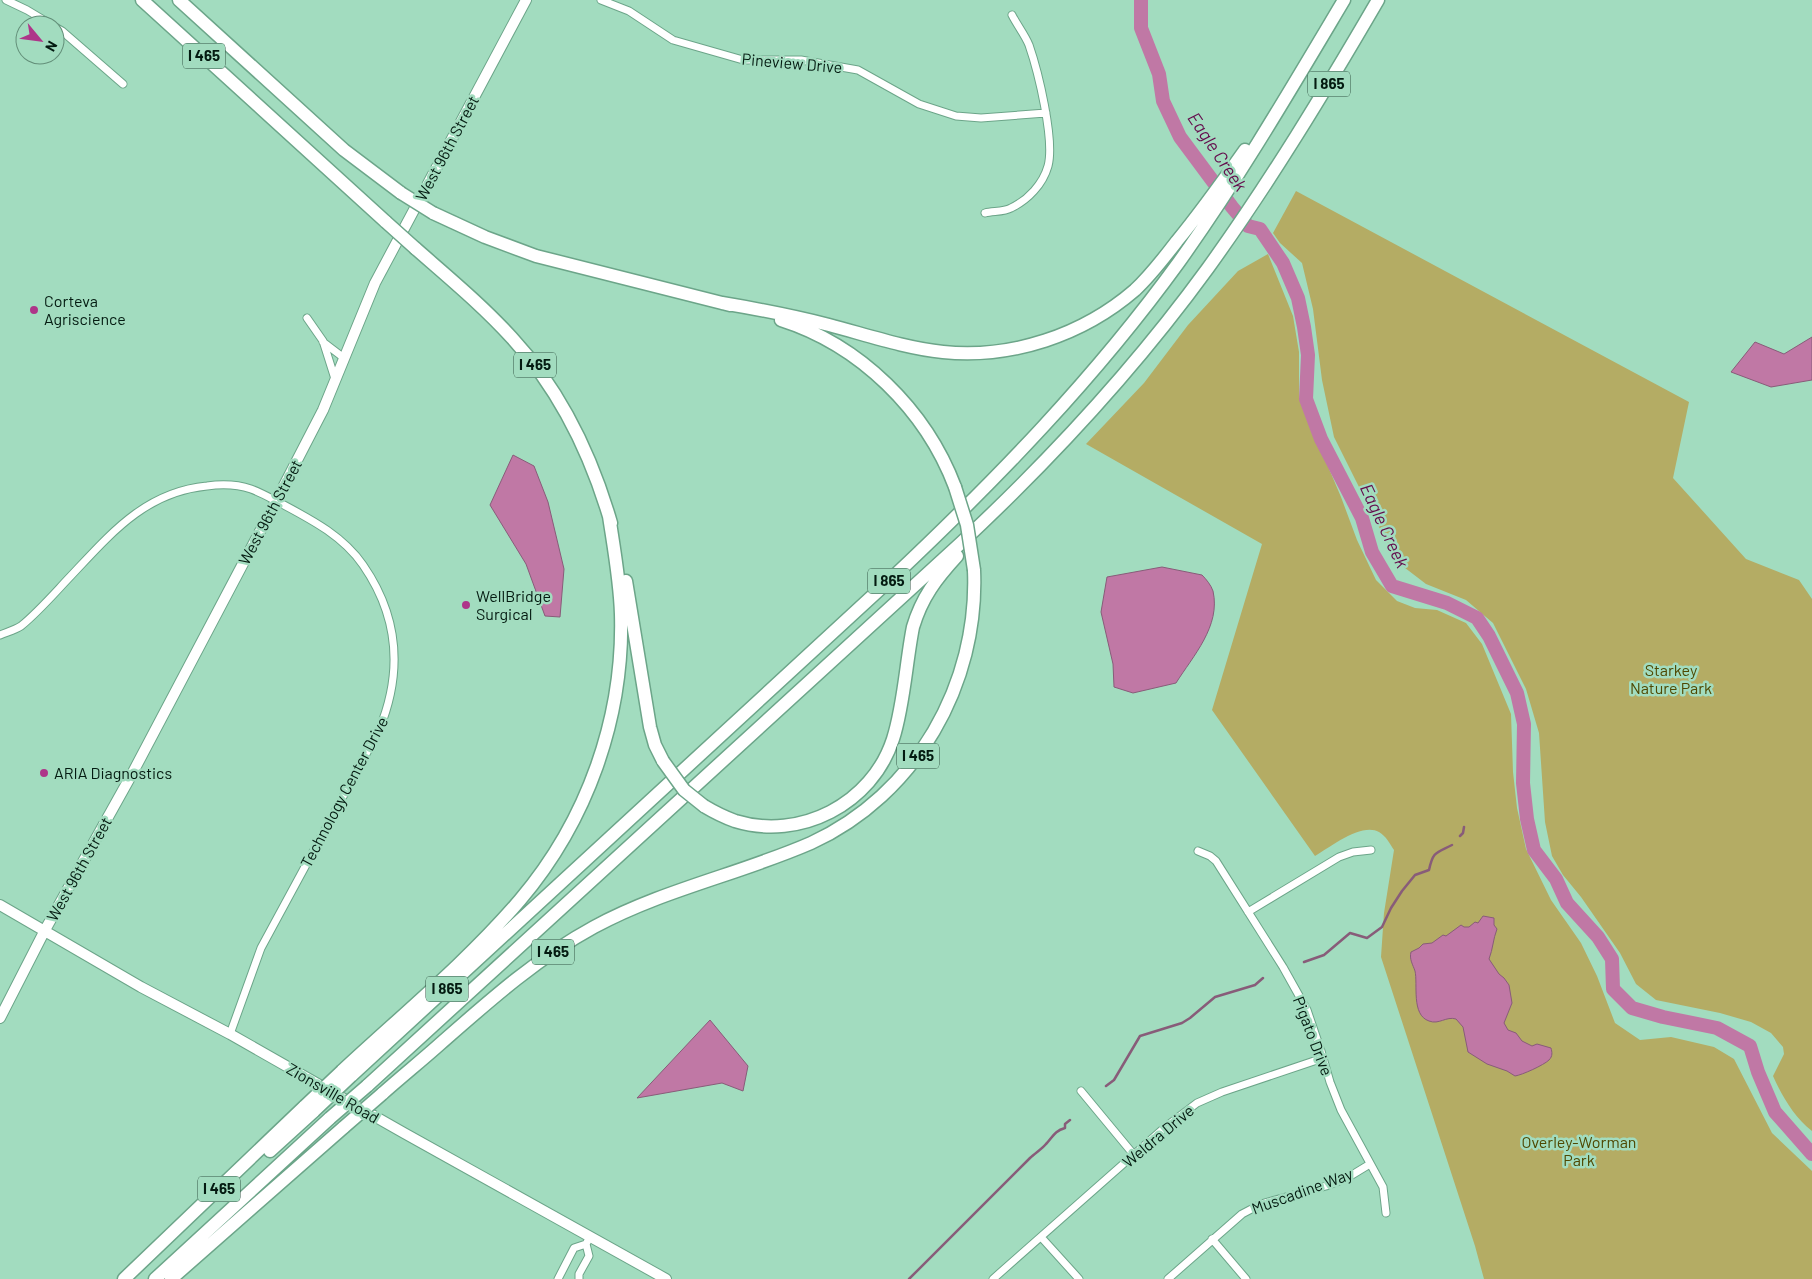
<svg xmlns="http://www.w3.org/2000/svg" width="1812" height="1279" viewBox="0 0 1812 1279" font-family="Barlow,sans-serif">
<rect width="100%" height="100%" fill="#a2dcbf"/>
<path fill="#b4ac64" d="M1296 191 1689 402 1673 478 1746 559 1799 580 1812 599V1131C1794 1117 1782 1096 1773 1076L1784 1054 1783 1047 1771 1033 1751 1022 1720 1013 1656 1000 1636 984 1620 953 1581 897 1563 875 1552 856 1545 822 1539 733 1526 689 1493 623 1466 600 1426 584 1396 561 1334 437 1322 380 1313 309 1302 263 1280 243 1273 233Z
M1268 254 1293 316 1299 352V398L1341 497 1357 540 1376 580 1397 601 1415 608 1437 610 1466 623 1482 644 1511 714 1513 772 1517 808 1526 849 1551 900 1581 943 1597 976 1615 1023 1640 1040 1671 1037 1714 1047 1734 1059 1772 1133 1812 1171V1279H1484L1475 1246 1381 957 1384 913 1394 850C1390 844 1386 836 1379 832 1362 822 1330 847 1315 856L1212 710 1262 544 1086 444 1144 383 1188 325 1238 271Z"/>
<path fill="#c078a5" stroke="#885c79" d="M1812 337V380L1771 387 1731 372 1755 342 1784 354Z
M513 455 534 466 548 502 564 569 560 617 545 616 526 564 490 505Z
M1162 567 1202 575C1206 579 1211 585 1213 591 1221 626 1193 656 1176 683L1133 693 1114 687 1113 664 1101 612 1107 577Z
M1483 916 1494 918V925L1497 929C1493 939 1493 949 1489 959L1499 974 1504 978 1509 985 1512 1003 1504 1023 1508 1030 1516 1033 1522 1041 1532 1046 1537 1044 1551 1048C1552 1052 1553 1056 1549 1060 1544 1065 1522 1075 1515 1076L1507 1071 1487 1064 1468 1052 1463 1027 1456 1019C1446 1016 1439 1025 1429 1021 1411 1015 1418 984 1415 971 1413 965 1409 959 1411 952L1419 948 1423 944 1432 943 1443 935 1446 936 1461 925 1464 927H1469L1475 922 1478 923Z
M710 1020 748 1066 743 1091 722 1083 637 1098Z"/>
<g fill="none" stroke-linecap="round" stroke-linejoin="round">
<path stroke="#885c79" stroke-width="2.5" d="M1460 836 1463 833 1464 827
M1304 962 1324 955 1350 933 1367 938 1382 927 1391 908 1402 891 1415 875 1429 870C1433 851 1436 853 1452 845
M1106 1086 1114 1080 1140 1036 1182 1023 1190 1018 1215 997 1255 985 1263 978
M909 1279 1030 1158C1035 1153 1042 1149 1046 1144 1053 1137 1054 1131 1065 1128V1124L1070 1120"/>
<path stroke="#c078a5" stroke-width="14" d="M1141 0V28L1159 74 1163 101 1180 137 1232 207 1248 226 1260 229 1283 263 1298 298 1304 327 1308 355 1306 399 1321 439 1362 518 1372 552 1392 586 1447 603 1477 618 1489 636 1517 693 1524 724 1523 783 1527 819 1534 850 1556 879 1567 903 1598 937 1612 959 1613 989 1632 1008 1663 1017 1717 1028 1750 1046 1758 1072 1775 1112 1812 1154"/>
<defs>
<path id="street" d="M6 0 27 10 52 25
M601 0 629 11 673 40 743 60H801L858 70 919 104 956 116 981 118 1046 113
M55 27 62 31 123 84
M985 213C993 211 1004 212 1011 208 1028 200 1043 184 1048 166 1055 140 1038 71 1029 45 1025 35 1017 25 1012 15
M307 318 323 341 335 379
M323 342 344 358
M0 635C7 632 15 630 21 626 37 613 52 596 66 581 108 537 143 492 207 486 222 484 236 484 251 489 262 493 272 499 282 504 312 520 343 536 363 565 399 617 403 672 379 730L261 948 230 1034
M1198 851 1210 856 1216 861 1283 967 1307 1010 1321 1051 1330 1082 1341 1110 1383 1187 1386 1213
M1248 912 1339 857 1353 852 1371 850
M1081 1091 1134 1155
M1041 1237 1079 1279
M1212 1239 1246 1279
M558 1279 574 1248 586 1244 590 1237
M579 1279V1274L589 1256 586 1244
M993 1279 1164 1128 1197 1103 1222 1092 1323 1058
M1168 1279 1242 1214 1261 1204 1326 1186 1347 1178 1370 1164"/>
<path id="secondary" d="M0 905 141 987 230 1034 404 1133 666 1279
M0 1018 45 930 132 774 276 501 323 410 375 283 526 0"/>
<path id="highway" d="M142 0 386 222
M179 0 344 150 401 193
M433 213 485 237 536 256 730 305
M415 248C448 277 482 305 512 338 561 391 591 454 611 523
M722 303C758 309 794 316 829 325 867 335 905 348 943 352 1012 359 1083 335 1135 290 1151 275 1164 258 1177 241 1201 212 1223 181 1245 150
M781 320C860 345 926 410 955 487
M626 581 650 727 655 745 663 761
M704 806C714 812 724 817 735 821 800 841 872 804 893 739 904 705 906 662 913 627 922 597 936 579 957 556
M342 1071C402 1015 466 963 520 900 587 821 624 718 621 614 620 581 614 549 609 516
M351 1076 892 578C996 480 1095 378 1179 262 1239 178 1291 89 1344 0
M367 1086 961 543C1051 459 1136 367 1208 268 1270 182 1325 91 1378 0
M382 1094C401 1077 421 1061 440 1044 489 1001 537 958 594 927 662 890 740 874 811 843 916 795 979 684 974 570
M270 1151 314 1111
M124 1279 305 1106
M155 1279 330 1118
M171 1279 344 1127"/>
</defs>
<use href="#street" stroke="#6ca589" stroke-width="9"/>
<use href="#secondary" stroke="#6ca589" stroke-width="12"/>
<use href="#highway" stroke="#6ca589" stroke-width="15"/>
<use href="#street" stroke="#fff" stroke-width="7"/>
<use href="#secondary" stroke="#fff" stroke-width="10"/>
<use href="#highway" stroke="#fff" stroke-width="12"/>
<defs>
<path id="highway-bridge" d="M401 193 433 213
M386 222 415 248
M955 487 967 525 974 570
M663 761 684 790 704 806
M305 1106 342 1071
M314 1111 351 1076
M330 1118 367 1086
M344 1127 382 1094"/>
</defs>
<use href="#highway-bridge" stroke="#6ca589" stroke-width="15" stroke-linecap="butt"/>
<use href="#highway-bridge" stroke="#fff" stroke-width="12"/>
</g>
<g fill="#ae3589" stroke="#a2dcbf" stroke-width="2">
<circle cx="34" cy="310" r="5"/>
<circle cx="466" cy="605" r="5"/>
<circle cx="44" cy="773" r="5"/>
</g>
<g text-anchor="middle" stroke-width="5" stroke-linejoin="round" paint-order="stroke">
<g fill="#a2dcbf" stroke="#335545" stroke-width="1">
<rect x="183" y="43.5" width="42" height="25" rx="4"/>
<rect x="1308" y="71.5" width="42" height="25" rx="4"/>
<rect x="514" y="352.5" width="42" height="25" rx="4"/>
<rect x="868" y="568.5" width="42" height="25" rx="4"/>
<rect x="897" y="743.5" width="42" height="25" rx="4"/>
<rect x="532" y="939.5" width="42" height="25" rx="4"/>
<rect x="426" y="976.5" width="42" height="25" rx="4"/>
<rect x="198" y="1176.5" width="42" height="25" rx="4"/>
</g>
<g font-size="15" font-weight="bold" fill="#041b11">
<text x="204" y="61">I 465</text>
<text x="1329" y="89">I 865</text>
<text x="535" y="370">I 465</text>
<text x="889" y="586">I 865</text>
<text x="918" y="761">I 465</text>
<text x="553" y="957">I 465</text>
<text x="447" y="994">I 865</text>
<text x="219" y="1194">I 465</text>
</g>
<g font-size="16" fill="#041b11" stroke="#a2dcbf">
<text transform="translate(792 63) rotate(5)" y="6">Pineview Drive</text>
<text transform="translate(447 148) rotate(-62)" y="6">West 96th Street</text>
<text transform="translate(270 512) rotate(-62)" y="6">West 96th Street</text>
<text transform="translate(344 792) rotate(-62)" y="6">Technology Center Drive</text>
<text transform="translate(79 869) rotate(-61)" y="6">West 96th Street</text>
<text transform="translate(1313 1036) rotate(69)" y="6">Pigato Drive</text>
<text transform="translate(333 1093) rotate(30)" y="6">Zionsville Road</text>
<text transform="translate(1158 1136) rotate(-40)" y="6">Weldra Drive</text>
<text transform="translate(1302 1191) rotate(-20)" y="6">Muscadine Way</text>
</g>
<g font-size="16" fill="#041b11" stroke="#a2dcbf" text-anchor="start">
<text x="44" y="307">Corteva<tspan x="44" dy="18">Agriscience</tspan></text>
<text x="476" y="602">WellBridge<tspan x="476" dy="18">Surgical</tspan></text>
<text x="54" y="779">ARIA Diagnostics</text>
</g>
<g font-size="16" fill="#4f4802" stroke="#a2dcbf">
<text x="1671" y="676">Starkey<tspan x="1671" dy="18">Nature Park</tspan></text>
<text x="1579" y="1148">Overley-Worman<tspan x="1579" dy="18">Park</tspan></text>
</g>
<g font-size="18" font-style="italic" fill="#640b4c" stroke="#a2dcbf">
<text transform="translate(1217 152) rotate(56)" y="6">Eagle Creek</text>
<text transform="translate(1384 526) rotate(65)" y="6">Eagle Creek</text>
</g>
</g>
<g transform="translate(40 40) rotate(119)"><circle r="24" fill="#a2dcbf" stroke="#638f79"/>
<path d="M0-4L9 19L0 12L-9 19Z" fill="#ae3589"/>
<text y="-8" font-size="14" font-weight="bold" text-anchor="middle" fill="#041b11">N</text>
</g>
</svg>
